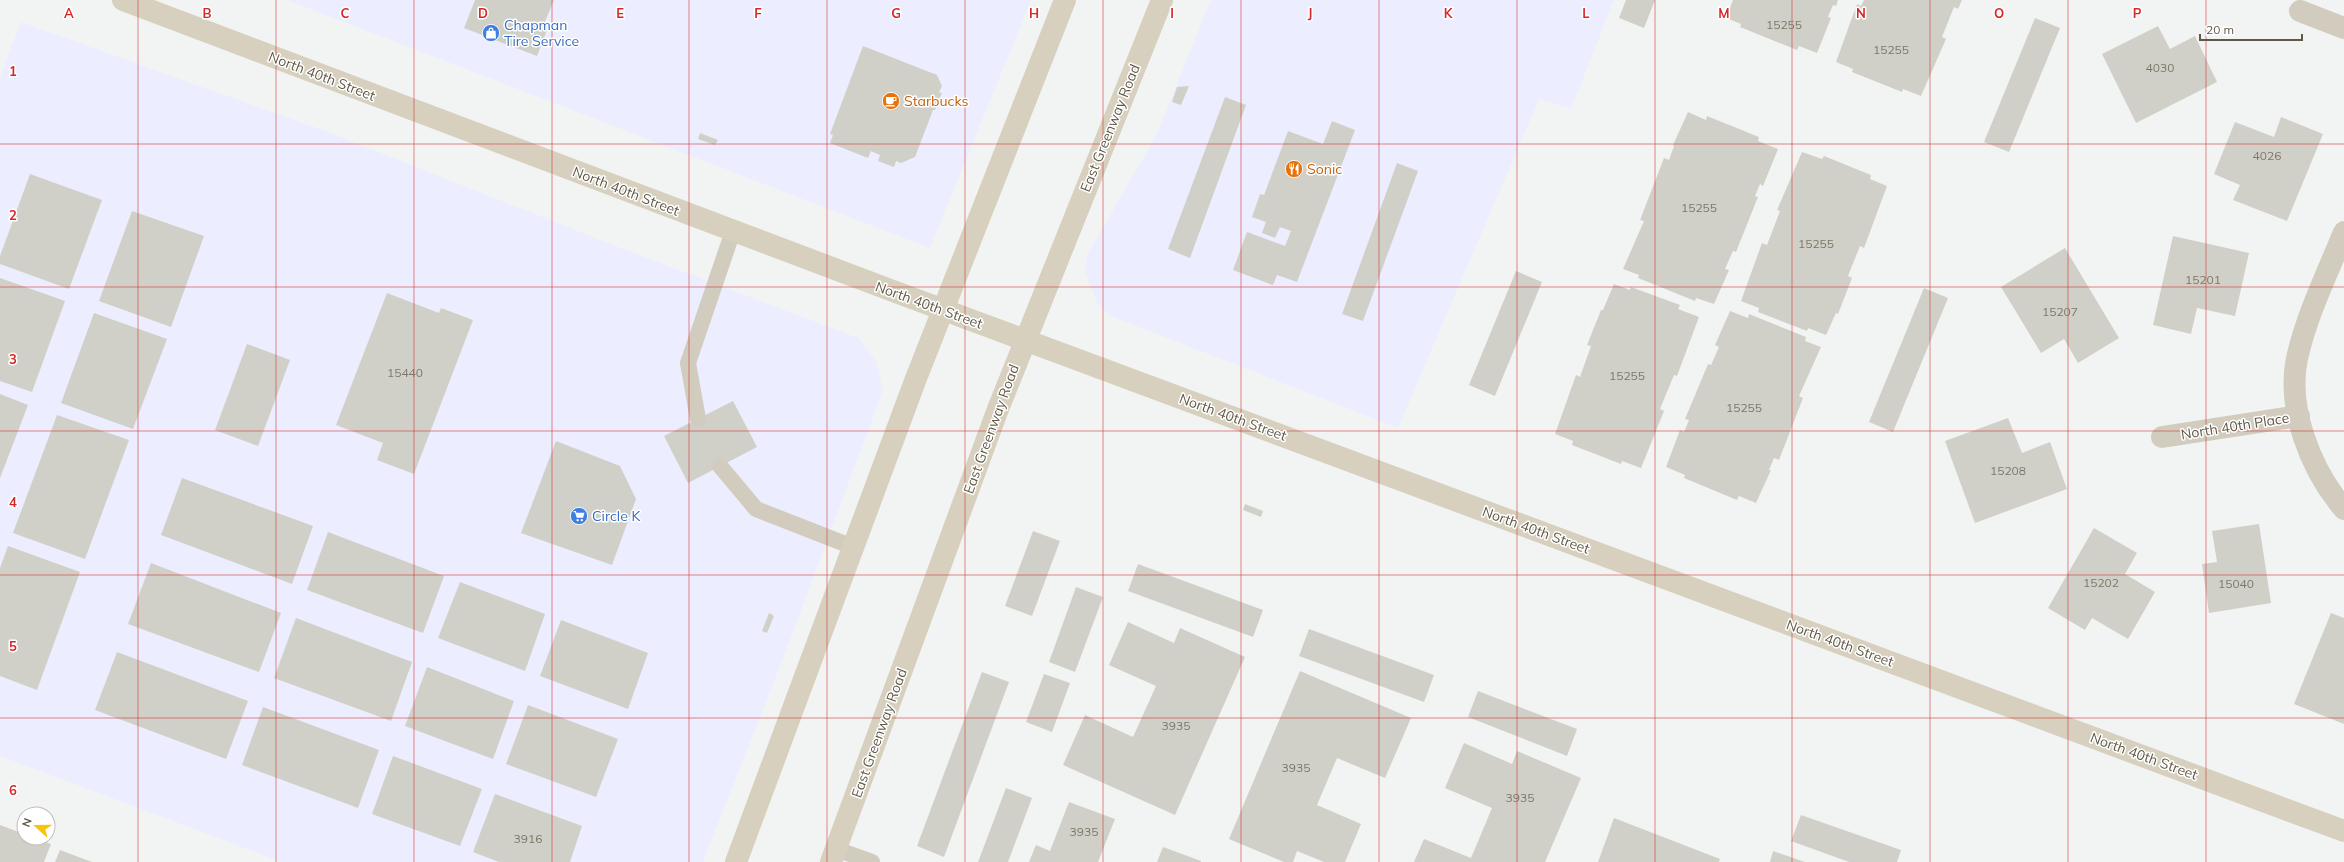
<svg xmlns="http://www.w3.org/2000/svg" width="2344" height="862" viewBox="0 0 2344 862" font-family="Mulish,sans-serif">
<rect width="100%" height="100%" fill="#f2f4f4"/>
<path fill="#ecedfe" d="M287 0H1031L930 248Z
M1211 0H1614L1571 109 1539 99 1398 428 1111 316 1097 303 1085 272 1087 255 1156 136Z
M21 22 328 132 613 245 858 338 876 361 883 390 787 648 703 862H282L0 756V77Z"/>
<path fill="#d1d0c8" d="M475 0H554L544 24 549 25 537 56 464 28Z
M1626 0H1655L1644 28 1619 18Z
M1733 0H1838L1836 6 1833 5 1828 17 1831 18 1817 53 1799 46 1797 50 1740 27 1741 24 1726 18Z
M1864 0H1962L1958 9 1954 7 1942 37 1946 39 1921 96 1903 89 1902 92 1852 72 1853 69 1836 62 1857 4 1861 6Z
M2035 18 2060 28 2009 152 1984 142Z
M2158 26 2170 49 2195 36 2217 82 2136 123 2102 54Z
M863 46 937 75 942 86 939 92 942 93 935 110H933L915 157 901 163 896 161 894 167 878 161 880 155 871 151 868 158 830 143 833 135 830 134Z
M1189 86 1181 105 1172 102 1177 87Z
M1225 97 1246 105 1190 258 1168 249Z
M1688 112 1706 120 1707 116 1759 137 1758 141 1778 149 1763 186 1760 184 1755 196 1758 197 1736 252 1733 251 1725 269 1729 270 1714 304 1696 298 1695 301 1638 278 1639 275 1623 269 1644 221 1640 220 1664 158 1669 160 1674 146 1673 145Z
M2281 117 2323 134 2287 221 2233 200 2240 185 2214 174 2235 122 2274 137Z
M1332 121 1355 130 1297 282 1277 275 1273 285 1233 270 1247 232 1285 246 1291 231 1280 227 1275 238 1262 233 1266 222 1252 217 1260 194 1264 195 1288 131 1323 144Z
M700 133 718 140 715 145 698 139Z
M1802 152 1822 159 1824 156 1871 175 1870 179 1887 186 1864 248 1860 246 1848 276 1852 278 1838 314 1836 313 1826 335 1808 328 1807 331 1758 312 1759 308 1741 301 1762 243 1767 245 1780 211 1777 210Z
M1397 163 1418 171 1363 321 1342 314Z
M30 174 102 200 69 289 0 264V256Z
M132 211 204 236 171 327 99 301Z
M2173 236 2249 253 2235 316 2197 308 2191 334 2153 325Z
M2065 248 2119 338 2078 363 2064 339 2041 353 2001 287Z
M1516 271 1542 282 1495 396 1469 385Z
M0 278 65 301 32 392 0 381Z
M1614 284 1630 290 1631 287 1680 305 1678 309 1699 317 1677 376 1674 375 1660 409 1664 411 1641 468 1622 461 1621 464 1572 445 1573 441 1555 434 1576 375 1580 377 1591 346 1587 345 1601 310H1603Z
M1924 288 1948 298 1893 432 1869 422Z
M387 293 439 313 441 308 473 320 414 474 377 460 383 443 336 425Z
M1730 311 1748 318 1749 314 1806 337 1805 341 1821 347 1799 396 1803 398 1779 460 1774 458 1769 470H1771L1756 503 1739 496 1737 500 1684 478 1685 475 1666 467 1680 430 1684 432 1689 420 1685 419 1708 364 1711 365 1719 347 1715 345Z
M94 313 167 339 133 429 61 403Z
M247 344 290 360 258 446 215 430Z
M0 394 28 405 0 478Z
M733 401 757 447 688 483 664 436Z
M57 415 129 440 85 559 13 533Z
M2008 418 2022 453 2050 442 2067 489 1975 523 1945 441Z
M556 441 620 466 636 499 612 565 521 533Z
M182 478 313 526 292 584 161 535Z
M1245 504 1263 511 1261 517 1243 510Z
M2259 524 2271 603 2209 613 2202 564 2217 562 2212 531Z
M2094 528 2137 553 2125 574 2155 592 2128 639 2092 618 2085 630 2048 608Z
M1033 531 1060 541 1032 616 1005 606Z
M328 532 444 576 423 633 307 590Z
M8 546 80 572 37 690 0 676V568Z
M151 563 281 613 259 672 128 624Z
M1138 564 1263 610 1253 637 1128 591Z
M460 582 545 614 525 671 438 638Z
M1076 587 1103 597 1075 672 1049 662Z
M769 613 774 616 767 633 762 631Z
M2331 613 2344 618V724L2294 704Z
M296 618 412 662 391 721 274 678Z
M561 620 648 653 628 709 540 676Z
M1128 622 1174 643 1180 628 1245 657 1175 815 1063 765 1085 715 1133 737 1156 686 1109 665Z
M1309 629 1434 675 1424 702 1299 656Z
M117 652 248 701 226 759 95 710Z
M427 667 514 701 493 759 405 726Z
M1300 671 1411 718 1385 778 1337 758 1317 805 1361 824 1345 862H1324L1297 851 1293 862H1284L1229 839Z
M982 672 1009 682 944 857 917 846Z
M1044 674 1070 683 1052 732 1026 722Z
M1478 691 1577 729 1567 756 1468 717Z
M528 705 618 739 596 797 506 764Z
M263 707 379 750 358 808 242 765Z
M1464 743 1512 764 1517 751 1581 778 1545 862H1414L1424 839 1471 858 1492 808 1445 788Z
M393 756 482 789 460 846 372 814Z
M1006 788 1032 798 1008 862H978Z
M495 794 582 826 570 862H499L473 852Z
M1069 802 1115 819 1098 862H1029L1036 845 1050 851Z
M1801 815 1901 850 1897 862H1849L1791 841Z
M1614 818 1720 859 1719 862H1598Z
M0 825 24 834V838H35L51 844 44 862H0Z
M1163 847 1201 861V862H1157Z
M60 850 92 862H55Z
M1773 851 1805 862H1770Z"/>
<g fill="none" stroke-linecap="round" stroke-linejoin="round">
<path stroke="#d2ccbe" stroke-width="16" d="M698 419 688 363 733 231
M720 466 756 509 853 547
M836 849 872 862"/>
<path stroke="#d2ccbe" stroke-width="22" d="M2300 11 2344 28
M2344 232C2328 272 2308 312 2298 354 2285 407 2311 470 2344 509
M2162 437 2299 416"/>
<path stroke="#d7d0be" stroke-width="22" d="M123 0 893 291 2344 831
M736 862 915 381 1065 0
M831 862 998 409 1162 0"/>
</g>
<path fill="none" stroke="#d62828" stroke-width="1" stroke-opacity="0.55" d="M138 0V862M276 0V862M414 0V862M552 0V862M689 0V862M827 0V862M965 0V862M1103 0V862M1241 0V862M1379 0V862M1517 0V862M1655 0V862M1792 0V862M1930 0V862M2068 0V862M2206 0V862M0 144H2344M0 287H2344M0 431H2344M0 575H2344M0 718H2344"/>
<defs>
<symbol id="shop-disc" viewBox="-11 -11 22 22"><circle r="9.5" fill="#3f7fe0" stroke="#fff"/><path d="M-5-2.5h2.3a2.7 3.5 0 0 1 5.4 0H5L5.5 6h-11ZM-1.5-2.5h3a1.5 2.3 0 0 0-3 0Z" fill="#fff"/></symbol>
<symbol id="cafe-disc" viewBox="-11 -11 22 22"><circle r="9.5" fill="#e8710a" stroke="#fff"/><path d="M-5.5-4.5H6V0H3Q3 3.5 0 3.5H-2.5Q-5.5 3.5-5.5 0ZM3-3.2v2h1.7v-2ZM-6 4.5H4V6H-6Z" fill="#fff"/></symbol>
<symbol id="restaurant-disc" viewBox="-11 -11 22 22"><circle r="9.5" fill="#e8710a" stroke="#fff"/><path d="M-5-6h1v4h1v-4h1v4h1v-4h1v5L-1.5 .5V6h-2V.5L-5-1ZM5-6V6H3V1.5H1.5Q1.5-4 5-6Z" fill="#fff"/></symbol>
<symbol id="supermarket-disc" viewBox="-11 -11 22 22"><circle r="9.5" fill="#3f7fe0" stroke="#fff"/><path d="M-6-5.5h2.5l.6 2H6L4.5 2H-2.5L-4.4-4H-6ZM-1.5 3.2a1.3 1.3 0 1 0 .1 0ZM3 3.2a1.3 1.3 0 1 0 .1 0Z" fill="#fff"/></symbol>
</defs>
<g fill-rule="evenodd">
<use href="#shop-disc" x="481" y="23" width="20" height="20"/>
<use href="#cafe-disc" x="881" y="91" width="20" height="20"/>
<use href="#restaurant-disc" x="1284" y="159" width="20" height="20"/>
<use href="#supermarket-disc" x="569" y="506" width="20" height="20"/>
</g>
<g text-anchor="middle" stroke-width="3" stroke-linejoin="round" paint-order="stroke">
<g font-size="12" fill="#7d7767">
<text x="1784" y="29">15255</text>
<text x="1891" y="54">15255</text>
<text x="2160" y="72">4030</text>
<text x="2267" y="160">4026</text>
<text x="1699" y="212">15255</text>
<text x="1816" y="248">15255</text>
<text x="2203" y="284">15201</text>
<text x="2060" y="316">15207</text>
<text x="405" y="377">15440</text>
<text x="1627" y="380">15255</text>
<text x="1744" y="412">15255</text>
<text x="2008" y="475">15208</text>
<text x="2101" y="587">15202</text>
<text x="2236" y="588">15040</text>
<text x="1176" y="730">3935</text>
<text x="1296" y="772">3935</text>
<text x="1520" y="802">3935</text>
<text x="1084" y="836">3935</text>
<text x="528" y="843">3916</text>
</g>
<g font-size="14" fill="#366cbe" stroke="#fff" text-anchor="start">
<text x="504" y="30">Chapman<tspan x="504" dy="16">Tire Service</tspan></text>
<text x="592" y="521">Circle K</text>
</g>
<g font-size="14" fill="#615947" stroke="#fff">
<text transform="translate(322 76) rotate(21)" y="5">North 40th Street</text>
<text transform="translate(1110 128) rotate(-68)" y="5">East Greenway Road</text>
<text transform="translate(626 191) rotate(21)" y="5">North 40th Street</text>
<text transform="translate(929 305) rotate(20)" y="5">North 40th Street</text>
<text transform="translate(1233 417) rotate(20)" y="5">North 40th Street</text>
<text transform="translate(2235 426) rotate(-9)" y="5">North 40th Place</text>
<text transform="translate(991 429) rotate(-70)" y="5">East Greenway Road</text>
<text transform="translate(1536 530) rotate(20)" y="5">North 40th Street</text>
<text transform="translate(1840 643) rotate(20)" y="5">North 40th Street</text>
<text transform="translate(879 733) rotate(-70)" y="5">East Greenway Road</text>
<text transform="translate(2144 756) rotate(20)" y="5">North 40th Street</text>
</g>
<g font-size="14" fill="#c56008" stroke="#fff" text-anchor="start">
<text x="904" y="106">Starbucks</text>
<text x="1307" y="174">Sonic</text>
</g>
</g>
<g font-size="13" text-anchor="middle" font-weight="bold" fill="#d62828" stroke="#fff" stroke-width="3" stroke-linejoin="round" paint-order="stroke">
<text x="69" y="18">A</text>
<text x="207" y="18">B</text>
<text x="345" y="18">C</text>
<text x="483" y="18">D</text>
<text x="620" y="18">E</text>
<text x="758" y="18">F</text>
<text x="896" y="18">G</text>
<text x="1034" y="18">H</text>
<text x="1172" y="18">I</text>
<text x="1310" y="18">J</text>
<text x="1448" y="18">K</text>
<text x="1586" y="18">L</text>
<text x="1724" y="18">M</text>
<text x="1861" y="18">N</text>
<text x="1999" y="18">O</text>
<text x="2137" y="18">P</text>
<text x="13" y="76">1</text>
<text x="13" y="220">2</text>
<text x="13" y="364">3</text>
<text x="13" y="507">4</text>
<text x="13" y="651">5</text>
<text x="13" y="795">6</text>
</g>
<g transform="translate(36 826) rotate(291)"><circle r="19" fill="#ffffff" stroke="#c0bdb5"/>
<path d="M0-3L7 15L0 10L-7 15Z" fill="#f7c408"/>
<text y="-6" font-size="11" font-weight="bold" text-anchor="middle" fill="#615947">N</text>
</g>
<path d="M2200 34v6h102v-6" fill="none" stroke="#615947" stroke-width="2"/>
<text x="2206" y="34" font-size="12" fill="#615947" stroke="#ffffff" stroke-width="3" paint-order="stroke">20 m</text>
</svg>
